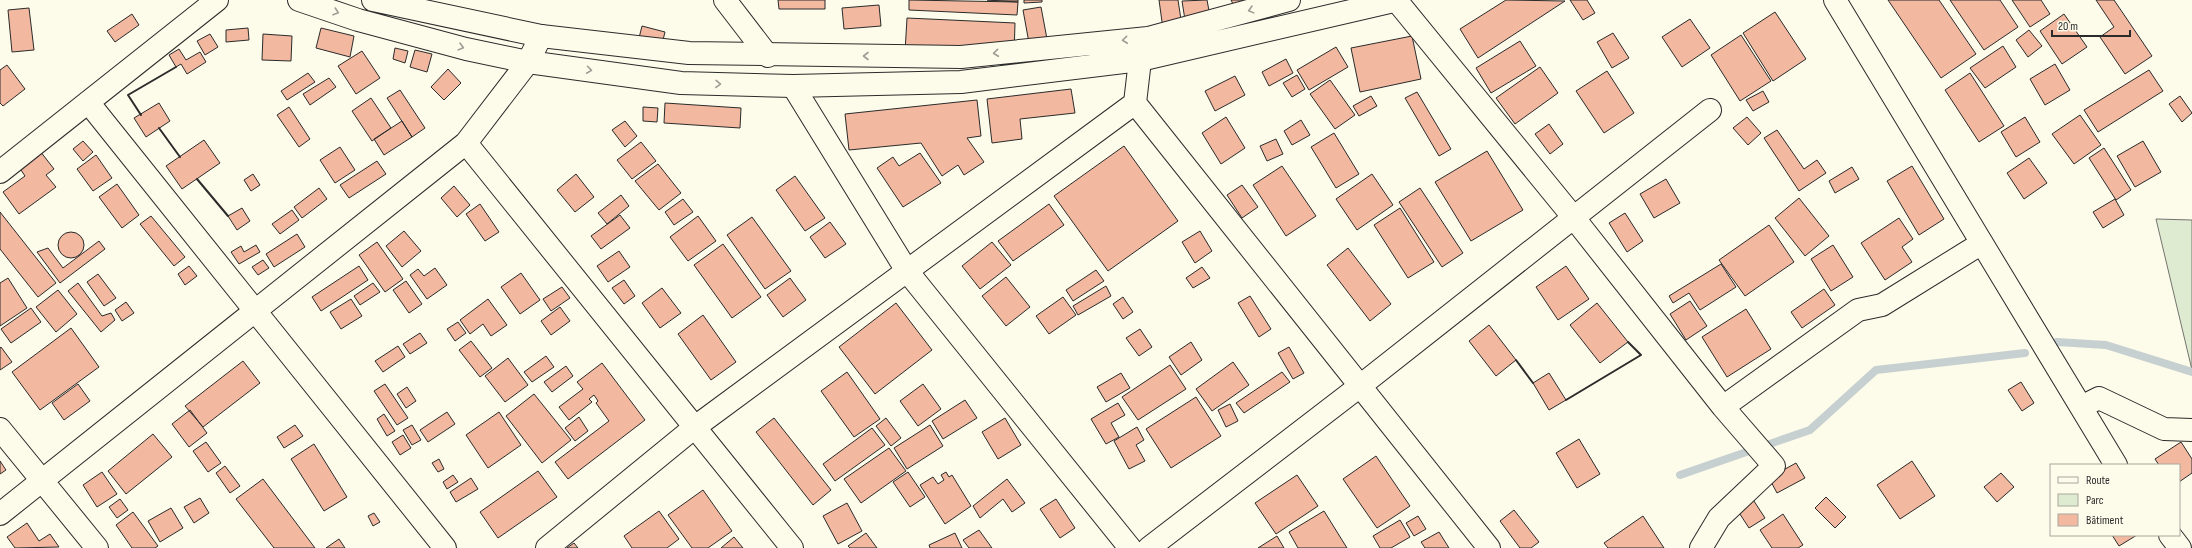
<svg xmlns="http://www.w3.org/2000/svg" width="2192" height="548" viewBox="0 0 2192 548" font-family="'Sofia Sans Condensed',sans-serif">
<rect width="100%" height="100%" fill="#fdfbea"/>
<path fill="#deebd1" stroke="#74746e" d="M2156 219 2192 220V370Z"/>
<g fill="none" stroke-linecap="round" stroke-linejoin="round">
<path stroke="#c7d0d0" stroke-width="8" d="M2057 342 2106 345 2192 372
M1680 475 1810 430 1876 370 2025 353"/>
</g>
<path fill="#f2b8a0" stroke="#2b2b2b" d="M778 0H825V9H779Z
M909 0 1018 2 1017 15 909 10Z
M987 0H1018V2Z
M1024 0H1042V2L1024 3Z
M1159 0H1178L1182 26 1163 29Z
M1207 0 1210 16 1185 20 1182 1Z
M1231 0H1242V1L1233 4Z
M1506 0 1565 1 1478 58 1460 29Z
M1570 0H1587L1595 13 1583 20Z
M1888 0H1939L1976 54 1941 78Z
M1950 0H2000L2018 27 1984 50Z
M2012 0H2041L2050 14 2030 27Z
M2096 0H2114L2152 56 2125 74 2100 37 2114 27Z
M879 5 881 26 844 29 842 8Z
M1041 7 1047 39 1029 43 1023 10Z
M29 8 34 50 12 52 8 10Z
M1775 12 1806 59 1773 81 1743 33Z
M132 14 139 25 115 42 107 31Z
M2064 14 2087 47 2062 64 2040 31Z
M907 18 1015 23 1014 57 905 52Z
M1690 19 1710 48 1682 67 1662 37Z
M642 26 665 32 662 44 639 38Z
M248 28 249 40 226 42V30Z
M321 28 354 36 350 57 316 48Z
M2029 30 2042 46 2028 57 2016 40Z
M1613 33 1629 58 1612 68 1597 42Z
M210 34 218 47 205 55 197 41Z
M263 34 292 36 291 61 262 60Z
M1741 35 1771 81 1740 101 1711 55Z
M1412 36 1421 79 1360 92 1351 48Z
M1520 41 1536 66 1491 93 1476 68Z
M2003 46 2016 67 1985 88 1970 68Z
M1336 47 1348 67 1309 90 1297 70Z
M395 48 408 51 405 63 393 59Z
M179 49 186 60 200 52 206 62 187 74 181 64 176 67 169 55Z
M415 50 432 54 427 72 410 67Z
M362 51 380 78 356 94 338 66Z
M1286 59 1293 73 1269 86 1262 72Z
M2055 64 2070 90 2045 105 2030 79Z
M7 65 25 89 3 106 0 103V70Z
M1540 67 1558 93 1515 124 1496 98Z
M448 69 461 83 444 100 431 87Z
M2149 70 2163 91 2098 132 2084 110Z
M1607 71 1634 113 1604 133 1576 91Z
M308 73 315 82 287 100 281 91Z
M1970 73 2004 126 1979 142 1945 90Z
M1297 75 1305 89 1292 97 1283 83Z
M1235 76 1245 95 1215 111 1205 91Z
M329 78 336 87 310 105 303 94Z
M1330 80 1355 115 1335 129 1310 94Z
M1071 89 1075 113 1020 119 1022 139 992 143 987 99Z
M400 90 425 128 412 137 387 98Z
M1763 91 1769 102 1753 111 1746 100Z
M1417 92 1451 149 1439 156 1405 98Z
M1371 96 1377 106 1359 116 1353 106Z
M2180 96 2192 113 2182 122 2169 104Z
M371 98 391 128 372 141 352 111Z
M977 100 981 136 967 138 984 162 964 175 958 165 942 176 921 143 849 150 845 114Z
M159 103 170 121 146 137 134 118Z
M665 103 741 108 740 128 664 123Z
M289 107 310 139 299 147 277 115Z
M643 107 658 108 657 122 643 121Z
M2080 115 2101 145 2074 164 2052 134Z
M1226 117 1245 148 1221 164 1202 133Z
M1747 117 1761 133 1748 145 1733 128Z
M2025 117 2040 142 2016 157 2001 132Z
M1301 120 1310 135 1292 145 1284 131Z
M402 121 412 137 384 155 374 139Z
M625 121 637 136 625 147 612 130Z
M1549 124 1563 144 1550 154 1535 134Z
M1777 130 1804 169 1817 160 1826 173 1799 191 1764 138Z
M1334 133 1359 174 1336 188 1311 147Z
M1276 139 1283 154 1267 161 1260 146Z
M204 140 220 163 182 189 166 166Z
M83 141 93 152 83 161 73 149Z
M2143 141 2161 172 2135 187 2117 156Z
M641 142 656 161 632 179 617 160Z
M1124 146 1178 221 1108 271 1054 196Z
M340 147 355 170 335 183 320 160Z
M2104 148 2131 190 2116 200 2089 158Z
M40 151 54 169 46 175 56 187 19 214 3 192 25 176 19 167Z
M1487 151 1523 210 1471 241 1435 182Z
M920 153 941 183 903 207 877 168 893 157 899 166Z
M96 155 112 178 93 191 77 169Z
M2029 158 2047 183 2024 199 2007 173Z
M377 161 386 174 349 198 340 185Z
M658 164 681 193 659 210 635 181Z
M1282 166 1316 216 1286 236 1253 185Z
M1912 166 1944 219 1919 235 1887 181Z
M1852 167 1859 179 1835 193 1829 181Z
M253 174 260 185 251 191 244 180Z
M576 174 594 197 575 212 557 190Z
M1372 174 1393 205 1357 230 1336 199Z
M795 176 825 218 805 231 776 190Z
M1666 179 1680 203 1654 218 1640 194Z
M117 184 139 215 122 228 99 197Z
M1242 185 1258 207 1242 218 1227 195Z
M454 186 470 205 457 217 441 198Z
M319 188 327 199 302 218 294 207Z
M1420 188 1463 253 1442 267 1399 202Z
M621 195 629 206 607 224 598 213Z
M1799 198 1829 236 1805 256 1775 218Z
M683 199 693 212 674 225 665 212Z
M2115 199 2124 215 2103 228 2093 212Z
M480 204 499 232 485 241 466 214Z
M1049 204 1064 225 1013 261 998 241Z
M242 208 250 221 237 230 228 216Z
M1400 208 1434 262 1408 278 1374 225Z
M292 210 299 220 280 234 272 224Z
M0 212 56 283 38 297 0 249Z
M1625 213 1643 241 1627 252 1609 223Z
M620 215 630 228 601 249 591 236Z
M151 216 185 257 174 266 140 224Z
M698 216 716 241 688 261 670 237Z
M752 217 791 271 765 289 727 235Z
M1899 218 1913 239 1902 247 1912 262 1885 280 1861 243Z
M830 222 846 244 825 258 810 237Z
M1769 225 1794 262 1745 296 1719 260Z
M404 231 421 251 402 267 386 246Z
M1200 231 1212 251 1195 263 1182 242Z
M58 245a13 13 0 1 1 26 0a13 13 0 1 1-26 0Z
M297 234 305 247 274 267 266 254Z
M99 241 105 249 60 283 37 252 48 248 63 268Z
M377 242 403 279 385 292 359 255Z
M992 242 1011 265 980 289 962 266Z
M723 244 761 297 732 318 694 265Z
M256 245 260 252 239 264 231 252 241 246 244 252Z
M1833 245 1853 277 1831 291 1811 259Z
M1348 248 1391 304 1370 321 1327 265Z
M619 251 630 267 608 282 597 266Z
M263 260 269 268 258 275 252 267Z
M1721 264 1736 287 1700 310 1689 293 1673 303 1669 296Z
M189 266 197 276 185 285 178 274Z
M359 266 368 280 321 311 312 297Z
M1566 266 1589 299 1558 320 1536 287Z
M1202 267 1210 278 1193 288 1186 278Z
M435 268 447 285 427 299 410 275 418 269 424 276Z
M1096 270 1104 281 1073 301 1066 290Z
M521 273 540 300 520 314 501 287Z
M98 274 116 298 104 306 87 282Z
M1006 277 1030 307 1006 326 982 296Z
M8 278 27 308 0 326V283Z
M790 278 806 300 783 317 767 295Z
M624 280 635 296 624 304 612 288Z
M406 281 422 304 409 313 393 290Z
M78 283 102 316 111 313 115 320 101 332 68 291Z
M373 283 380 292 360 305 354 296Z
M1106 286 1111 296 1078 315 1073 306Z
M562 287 570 298 551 311 543 299Z
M662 288 681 313 660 328 642 303Z
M1824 289 1835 305 1802 328 1791 312Z
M58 290 77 314 56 332 36 307Z
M1250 296 1271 329 1259 337 1238 303Z
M1063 297 1076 315 1049 334 1036 316Z
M1123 297 1133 312 1123 319 1113 304Z
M351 299 362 316 341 329 330 312Z
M488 299 507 325 491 336 483 324 470 334 460 320Z
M1690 301 1707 326 1686 340 1670 314Z
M126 302 134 313 122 321 115 310Z
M896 303 932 350 875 394 839 347Z
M1597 303 1628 342 1600 363 1570 325Z
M560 307 570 321 551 335 541 321Z
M31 308 41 322 11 343 1 329Z
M1746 309 1771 349 1727 377 1702 337Z
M703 315 736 362 711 380 678 334Z
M458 322 466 333 455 341 447 329Z
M1489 325 1516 360 1496 376 1469 341Z
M71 328 99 367 40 410 12 372Z
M1140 329 1152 347 1139 356 1126 338Z
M420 333 427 343 410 354 403 344Z
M471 341 492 368 480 377 459 350Z
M1191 342 1202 360 1181 375 1169 357Z
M398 346 405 357 383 372 375 361Z
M1 347 12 362 0 370V348Z
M1289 347 1304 373 1293 379 1278 353Z
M546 356 554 367 532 382 524 372Z
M508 358 528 385 505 402 485 376Z
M243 361 260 383 203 427 185 406Z
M1233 362 1249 385 1212 411 1196 389Z
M602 363 645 420 568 479 555 462 609 421 596 403 598 401 594 395 589 399 592 402 569 420 559 407 583 389 577 382Z
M1170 365 1186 389 1138 420 1122 397Z
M566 366 573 376 552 392 544 382Z
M847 372 880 419 854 437 821 391Z
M1282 372 1290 382 1244 413 1236 403Z
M1121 373 1130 388 1106 402 1097 387Z
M1549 373 1566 400 1549 410 1533 383Z
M2021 382 2034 403 2022 411 2008 390Z
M78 384 90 401 64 420 52 403Z
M385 384 408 418 397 425 374 391Z
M923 384 941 409 918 426 900 401Z
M407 387 416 401 406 408 397 394Z
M534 394 571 440 542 463 506 416Z
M1196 397 1221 436 1171 468 1146 429Z
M965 400 977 418 943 439 932 421Z
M1118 403 1125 415 1111 423 1119 437 1106 444 1091 419Z
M1230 404 1238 421 1226 427 1218 410Z
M190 410 207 433 189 447 172 424Z
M447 412 455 424 428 442 420 430Z
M499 412 521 445 488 468 466 435Z
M384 414 395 431 387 436 377 419Z
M579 417 588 431 575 441 565 428Z
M774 418 831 490 813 505 756 432Z
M886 418 901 438 891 446 876 426Z
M1005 418 1021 445 998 459 982 432Z
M295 425 303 436 284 448 277 437Z
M412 425 421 440 412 445 403 430Z
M930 425 943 446 907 469 894 448Z
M1137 427 1144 440 1136 445 1145 461 1129 469 1114 441Z
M872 428 885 445 835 481 823 464Z
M153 434 172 457 126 494 108 471Z
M403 435 411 448 400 455 392 442Z
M1579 439 1600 474 1577 488 1556 453Z
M206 442 221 463 208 472 193 451Z
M2181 442 2192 459V473L2179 482V465H2159L2155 459Z
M314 444 347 497 324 511 291 459Z
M889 448 906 471 861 503 844 479Z
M1376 456 1410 506 1377 528 1343 479Z
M439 459 444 469 438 472 432 463Z
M0 461 6 470 0 474Z
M1912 461 1935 496 1900 519 1877 485Z
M1796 463 1805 478 1777 493 1769 478Z
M225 466 240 486 230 493 216 473Z
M538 471 557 497 498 538 480 512Z
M102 472 117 494 97 507 83 485Z
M908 472 925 497 910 507 893 482Z
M946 472 949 477 952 475 971 506 945 524 920 485 933 477 938 484 944 480 941 475Z
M2001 473 2014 487 1997 502 1984 487Z
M453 475 458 482 447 489 443 482Z
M1297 475 1318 506 1276 534 1255 503Z
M471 478 478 489 456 502 450 492Z
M263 479 315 548H274L236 499Z
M1007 479 1025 503 1012 512 1003 499 980 518 973 506Z
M703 490 732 531 708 548H692L668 515Z
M1826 497 1846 517 1835 528 1815 508Z
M200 498 209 513 194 523 184 507Z
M1752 498 1765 518 1749 528 1736 508Z
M120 499 128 510 117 518 109 507Z
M1056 499 1075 528 1060 538 1040 509Z
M847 503 862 531 838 544 823 516Z
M171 508 183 528 160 542 148 521Z
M1514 510 1539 542 1531 548H1520L1500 521Z
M659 511 679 539 667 548H632L624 536Z
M1324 511 1347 548H1298L1289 532Z
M133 512 158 546 155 548H132L116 525Z
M374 513 380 522 373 526 368 516Z
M1783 514 1803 545 1798 548H1772L1760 530Z
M1418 516 1426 529 1414 536 1406 523Z
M1643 516 1664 548H1608L1604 543Z
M1400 520 1410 537 1391 548H1380L1373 536Z
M27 523 39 541 50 534 59 547 15 548 7 537Z
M979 530 992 548H969L963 540Z
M1439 532 1449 548H1425L1421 542Z
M866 533 877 548H850L848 546Z
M955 533 962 548H930L929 545Z
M2112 535H2137L2119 546Z
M1277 536 1284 548H1258Z
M734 537 743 548H721Z
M339 539 345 548H326Z
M574 543 578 548H567Z"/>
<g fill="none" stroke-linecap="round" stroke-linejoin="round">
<defs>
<path id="minor" d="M725 0 768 56
M1396 0 1574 218 1723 407 1774 466 1719 518 1701 548
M1835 0 2116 465
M1140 60 1135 103 1489 548
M793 86 907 271 1130 548
M88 102 445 548
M466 143 792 548
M0 172 217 0
M1723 407 1858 310 1882 305 1982 243
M2081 407 2099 398 2164 429 2192 430
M0 429 97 548
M0 514 466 143 528 62 541 36
M2170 535 2180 548
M547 548 695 427 1135 103
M1149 548 1360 386 1710 110"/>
<path id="major" d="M299 0 358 20 466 49 528 62 681 83 793 86 961 82 1140 60 1398 0
M373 0 541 36 689 53 961 57 1148 38 1289 0"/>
</defs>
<use href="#minor" stroke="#2b2b2b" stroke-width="24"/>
<use href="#major" stroke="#2b2b2b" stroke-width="24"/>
<use href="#minor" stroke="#fdfbea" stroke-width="22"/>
<use href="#major" stroke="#fdfbea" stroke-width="22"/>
<path stroke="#2b2b2b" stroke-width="2" d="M141 115 128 95 176 67
M159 128 180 157
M197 179 228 216
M1516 360 1533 383
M1566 400 1641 355 1628 342"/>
</g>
<defs><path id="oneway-chevron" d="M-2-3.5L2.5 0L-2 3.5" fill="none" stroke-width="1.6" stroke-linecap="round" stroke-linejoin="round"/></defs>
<g stroke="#9e9d94">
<use href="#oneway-chevron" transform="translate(1251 10) rotate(165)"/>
<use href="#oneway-chevron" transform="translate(336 12) rotate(19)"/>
<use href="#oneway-chevron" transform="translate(1125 40) rotate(174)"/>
<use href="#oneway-chevron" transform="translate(461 47) rotate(15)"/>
<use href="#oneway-chevron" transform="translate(996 53) rotate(174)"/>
<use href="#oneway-chevron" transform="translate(866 56) rotate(-180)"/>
<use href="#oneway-chevron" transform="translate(589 70) rotate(8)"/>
<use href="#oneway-chevron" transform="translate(718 84) rotate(2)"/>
</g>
<rect x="2050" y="464" width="130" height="72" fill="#fdfbea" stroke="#a9a89e"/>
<rect x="2058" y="477" width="20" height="6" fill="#fdfbea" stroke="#a9a89e"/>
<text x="2086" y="484" font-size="12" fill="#2b2b2b">Route</text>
<rect x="2058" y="494" width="20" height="12" fill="#deebd1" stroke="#a9a89e"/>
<text x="2086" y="504" font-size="12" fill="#2b2b2b">Parc</text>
<rect x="2058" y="514" width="20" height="12" fill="#f2b8a0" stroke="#a9a89e"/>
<text x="2086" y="524" font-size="12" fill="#2b2b2b">Bâtiment</text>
<path d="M2052 30v6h78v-6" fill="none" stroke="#2b2b2b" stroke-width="2"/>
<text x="2058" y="30" font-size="12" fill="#2b2b2b" stroke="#fdfbea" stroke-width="3" paint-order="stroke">20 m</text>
</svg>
